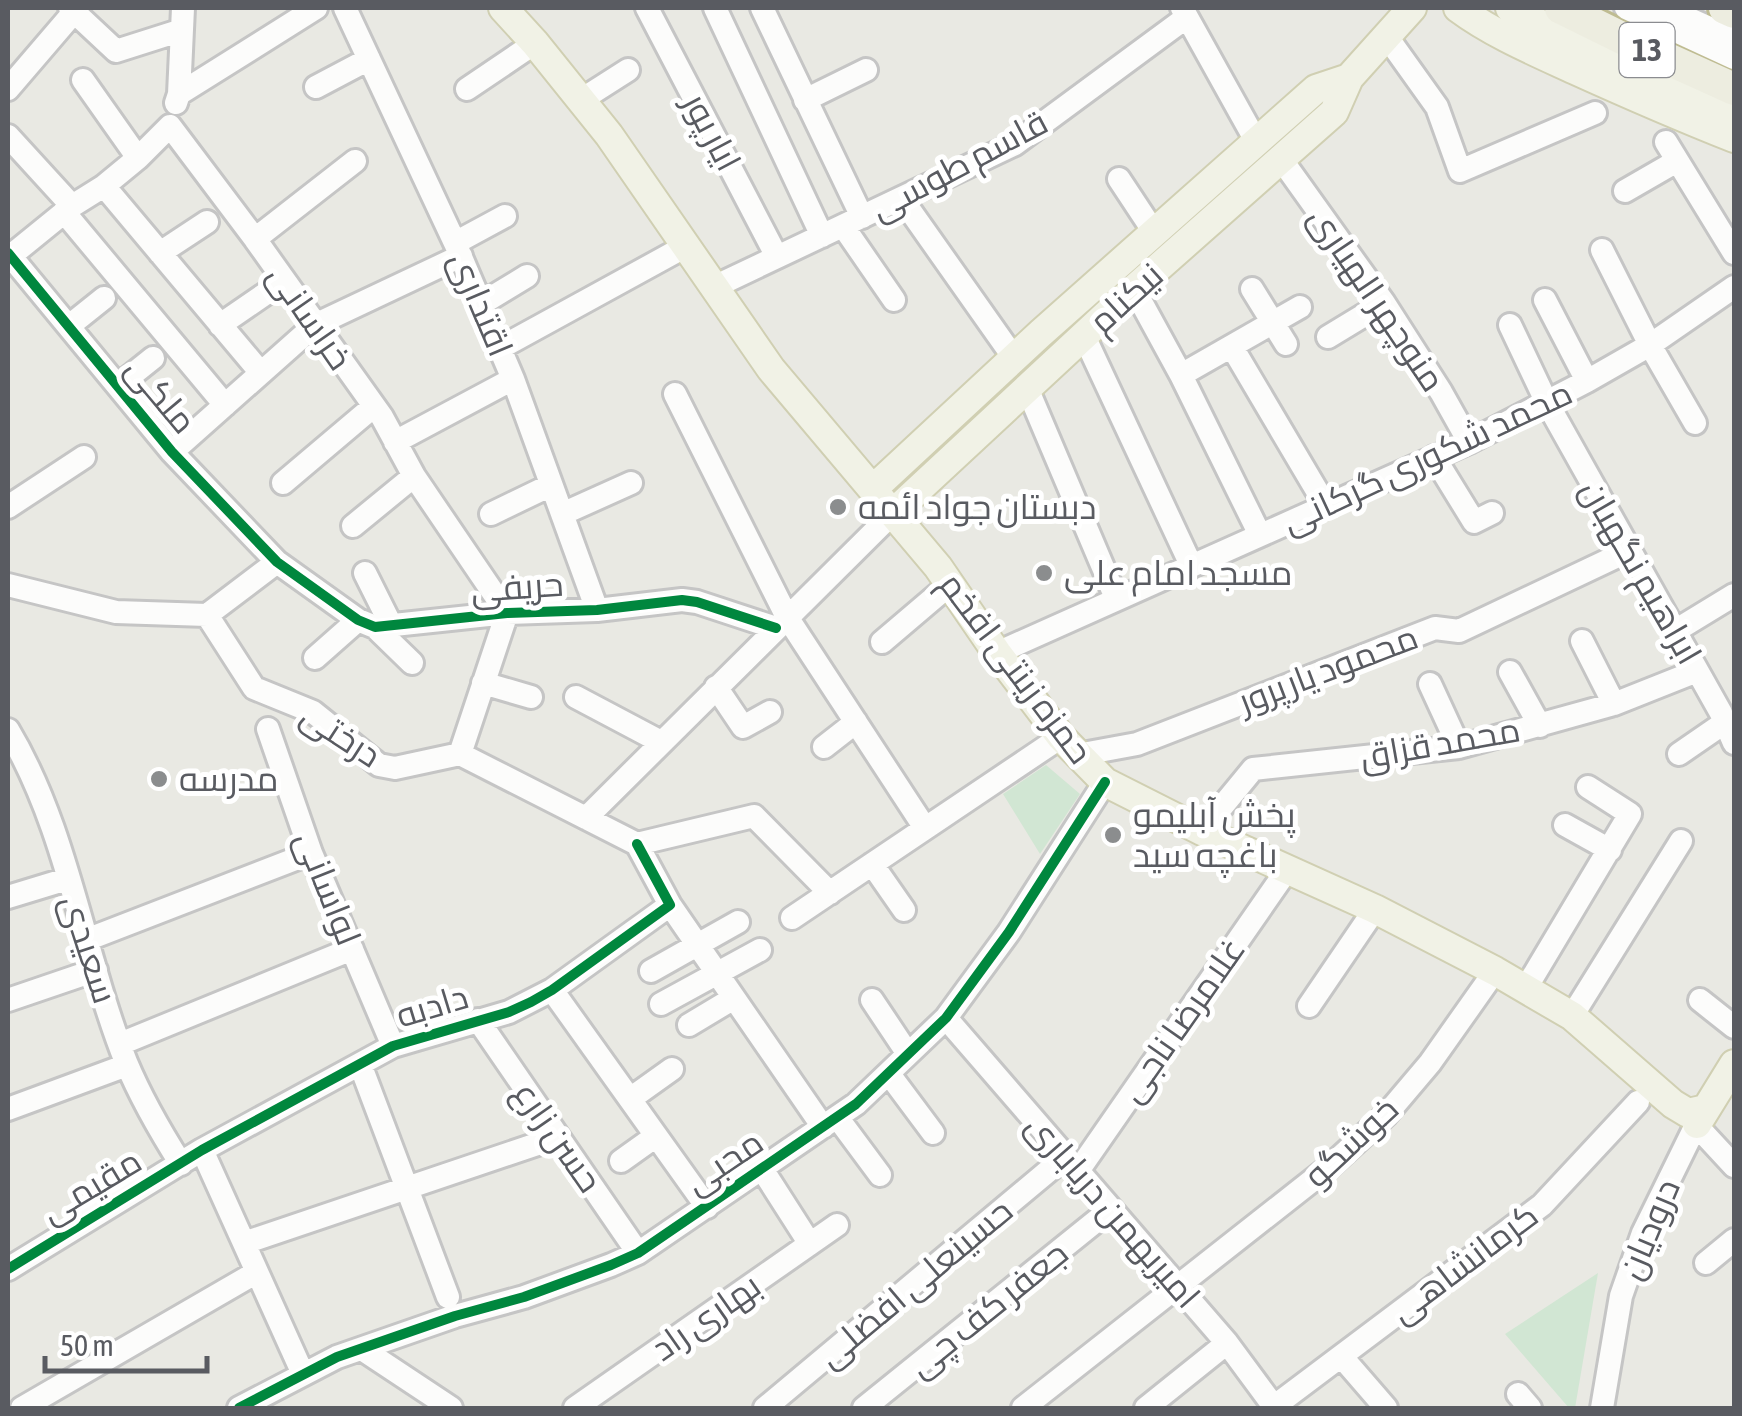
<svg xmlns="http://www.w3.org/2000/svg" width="1742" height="1416" viewBox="0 0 1742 1416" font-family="'Asap Condensed',Cairo,sans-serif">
<rect width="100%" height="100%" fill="#e9e9e3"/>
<path fill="#d1e6d3" d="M1046 765 1080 794 1040 854 1003 794Z
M1598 1273 1575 1408H1569L1505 1334Z"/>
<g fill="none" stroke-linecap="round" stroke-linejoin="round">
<defs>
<path id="minor" d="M70 8 116 51 182 30
M345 8 455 243 513 379 597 610
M647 8 777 257
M715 8 822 236
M762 8 862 217
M1182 8 1256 141
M1626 8 1734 58
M1665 8 1734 39
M1387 37 1437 107 1460 171 1595 113
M83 80 138 158
M316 87 369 59
M8 89 74 12
M467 89 535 43
M179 94 316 8
M581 100 628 70
M805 100 866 70
M176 103 179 94 183 8
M170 126 255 239 382 417 414 476 507 613 460 754
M8 136 72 206
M1666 142 1734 253
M1281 159 1384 303 1441 392 1469 442
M1119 179 1154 232
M104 186 261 373
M1625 191 1677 161
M902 199 1014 358
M64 212 225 405
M843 226 894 300
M255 239 355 161
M455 243 505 216
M1602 250 1650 345 1695 423
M8 253 172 452 277 562 358 620 375 627 507 613 597 610 682 600 697 602 776 628
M160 253 207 222
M8 258 72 206 104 186 138 158 170 126
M714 287 1015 144 1187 17
M1134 289 1181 375 1260 535
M1252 289 1286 344
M1545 300 1587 381
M481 304 527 276
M220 325 284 281
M1510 325 1546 401 1721 713 1734 743
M69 326 104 298
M1084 336 1191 565
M1328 337 1384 303
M1232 347 1326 506
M500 348 686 246
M1181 375 1300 307
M118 386 153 358
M1027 388 1116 598
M675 394 787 617 925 828
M395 442 513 379
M172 452 315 325 461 256
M1434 457 1474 522 1492 513
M283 483 374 406
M8 507 84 457
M491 514 551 485
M562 514 631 483
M353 526 414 476
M365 573 391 625
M8 585 116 612 207 615 254 688 313 712 379 765 395 768 460 754 637 844
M207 615 277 562
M375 627 412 663
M1675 631 1734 595
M1582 641 1614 704
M882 642 949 585
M997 653 1469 442 1587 381 1650 345 1734 287
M315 658 358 620
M1510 672 1540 726
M483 683 531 697
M1430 684 1459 747
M716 687 743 727 770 712
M576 697 661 742
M268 729 311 853 393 1046
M8 730C68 830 83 954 126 1062 141 1098 160 1131 181 1164
M824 747 856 722
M1679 754 1724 723
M1077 755 1137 744 1435 628 1459 631 1628 551
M586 818 893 513
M1565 825 1610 850
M1202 831 1253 769 1459 747 1614 704 1697 671
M637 844 670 905 823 1127
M637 844 754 816 830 893
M872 864 904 910
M8 897 67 879
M792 918 1061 737
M86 940 311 853
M651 971 738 922
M1526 988 1630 814 1588 787
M552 990 707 1207
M8 1000 96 970
M872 1000 908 1054
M1700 1000 1734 1027
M661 1004 760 950
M1309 1006 1375 909
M1572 1016 1681 841
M946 1018 1227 1343 1275 1408
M478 1020 638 1253
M689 1025 734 998
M120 1044 352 949
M360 1064 448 1297
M889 1074 933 1133
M630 1099 672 1069
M8 1109 127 1065
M837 1117 880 1175
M202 1150 303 1374
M621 1161 656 1136
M762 1169 810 1244
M1078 1171 1287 870
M244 1243 558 1137
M1706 1263 1734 1240
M8 1269 202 1150 393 1046 509 1012 552 990 670 905
M362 1349 451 1408
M1341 1356 1386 1408
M1518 1394 1530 1408
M22 1408 257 1272
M239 1408 337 1357 455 1316 524 1297 611 1265 638 1253 856 1104 946 1018 1009 932 1105 782
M575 1408 837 1225
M765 1408 1065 1157
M864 1408 1111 1209
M1023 1408 1328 1168 1386 1115 1430 1063 1495 971
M1146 1408 1227 1343
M1272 1408 1542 1205 1638 1102
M1602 1408 1621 1296 1643 1233 1696 1125 1734 1166"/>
<path id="major" d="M503 8 535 43 609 135 771 369 938 567 997 653 1061 737 1105 782 1202 831 1375 909 1495 971 1572 1016 1673 1104 1688 1113 1706 1109
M1458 8C1493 34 1536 52 1575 70 1628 94 1681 117 1734 138
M1510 8 1627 69 1734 117
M873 489 1041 333 1316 89 1349 78
M893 513 1134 289 1334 112 1349 78 1412 8
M1697 1124 1734 1064"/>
<path id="highway" d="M1561 8 1630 42 1734 89
M1725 8 1734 12"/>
</defs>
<use href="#minor" stroke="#c5c5c5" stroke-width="28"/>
<use href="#major" stroke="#d0cfb2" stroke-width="32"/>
<use href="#highway" stroke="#bfbc92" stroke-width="38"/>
<use href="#minor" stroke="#fcfcfb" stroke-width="22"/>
<use href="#major" stroke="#f1f2e6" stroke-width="28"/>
<use href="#highway" stroke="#edede0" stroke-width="32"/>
<defs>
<path id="cycleway" d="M8 253 172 452 277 562 358 620 375 627 507 613 597 610 682 600 697 602 776 628
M8 1269 202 1150 393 1046 509 1012 531 1002 552 990 670 905 637 844
M239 1408 337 1357 455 1316 524 1297 611 1265 638 1253 856 1104 946 1018 1009 932 1105 782"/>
</defs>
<use href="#cycleway" stroke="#fff" stroke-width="16"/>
<use href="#cycleway" stroke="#00873e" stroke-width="10"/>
</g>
<g fill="#8b8d8e" stroke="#fff" stroke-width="4">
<circle cx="838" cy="507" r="10"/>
<circle cx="1044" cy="573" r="10"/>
<circle cx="159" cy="779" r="10"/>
<circle cx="1113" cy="835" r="10"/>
</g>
<g text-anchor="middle" stroke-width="10" stroke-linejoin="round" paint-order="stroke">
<rect fill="#fff" stroke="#8b8c90" stroke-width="2.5" x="1619.5" y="23" width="55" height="54" rx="8"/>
<g font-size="32" font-weight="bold" fill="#595b61">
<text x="1647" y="61">13</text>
</g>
<g font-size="35" fill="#595b61" stroke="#fff">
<text transform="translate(712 132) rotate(62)" y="12">ایار پور</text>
<text transform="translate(959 165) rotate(-28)" y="12">قاسم طوسی</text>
<text transform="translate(1126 298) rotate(-42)" y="12">نیکنام</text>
<text transform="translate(1377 299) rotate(56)" y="12">منوچهر الهیاری</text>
<text transform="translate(481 304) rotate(67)" y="12">اقتداری</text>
<text transform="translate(310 317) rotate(55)" y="12">خراسانی</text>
<text transform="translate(161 395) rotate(50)" y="12">ملکی</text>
<text transform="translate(1427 457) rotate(-25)" y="12">محمد شکوری گرکانی</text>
<text transform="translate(1641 572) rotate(60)" y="12">ابراهیم نگهبان</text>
<text transform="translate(517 587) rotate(-4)" y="12">حریفی</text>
<text transform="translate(1016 668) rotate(53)" y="12">حمزه زینتی افخم</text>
<text transform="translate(1328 669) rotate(-21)" y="12">محمود یارپرور</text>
<text transform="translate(341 735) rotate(33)" y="12">درختی</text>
<text transform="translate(1440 743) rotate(-10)" y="12">محمد قزاق</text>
<text transform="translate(328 888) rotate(68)" y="12">لواسانی</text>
<text transform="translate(89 949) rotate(72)" y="12">سعیدی</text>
<text transform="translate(432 1006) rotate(-17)" y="12">دادبه</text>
<text transform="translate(1182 1020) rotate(-55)" y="12">غلامرضا ناجی</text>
<text transform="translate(558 1137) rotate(55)" y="12">حسن زارع</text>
<text transform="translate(1351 1142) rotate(-43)" y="12">خوشگو</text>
<text transform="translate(724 1162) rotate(-34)" y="12">محبی</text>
<text transform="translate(91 1186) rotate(-31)" y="12">مقیمی</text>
<text transform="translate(1113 1211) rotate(49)" y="12">امیربهمن دریاباری</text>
<text transform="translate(1649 1229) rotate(-67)" y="12">درودیان</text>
<text transform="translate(1464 1263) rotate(-37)" y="12">کرمانشاهی</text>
<text transform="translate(915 1283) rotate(-40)" y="12">حسینعلی افضلی</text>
<text transform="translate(988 1309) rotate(-39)" y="12">جعفر کف چی</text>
<text transform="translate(706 1317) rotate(-35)" y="12">بهاری راد</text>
</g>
<g font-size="35" fill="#595b61" stroke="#fff" text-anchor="start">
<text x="858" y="519">دبستان جواد ائمه</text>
<text x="1064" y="585">مسجد امام علی</text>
<text x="179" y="791">مدرسه</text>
<text x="1133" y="827">پخش آبلیمو<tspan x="1133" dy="40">باغچه سید</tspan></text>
</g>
</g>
<rect width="1742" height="1416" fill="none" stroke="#595b61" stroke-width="20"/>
<path d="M45 1356v15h162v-15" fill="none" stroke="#595b61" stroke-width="5"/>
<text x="60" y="1356" font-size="30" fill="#595b61" stroke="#ffffff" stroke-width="8" paint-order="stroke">50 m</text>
</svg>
